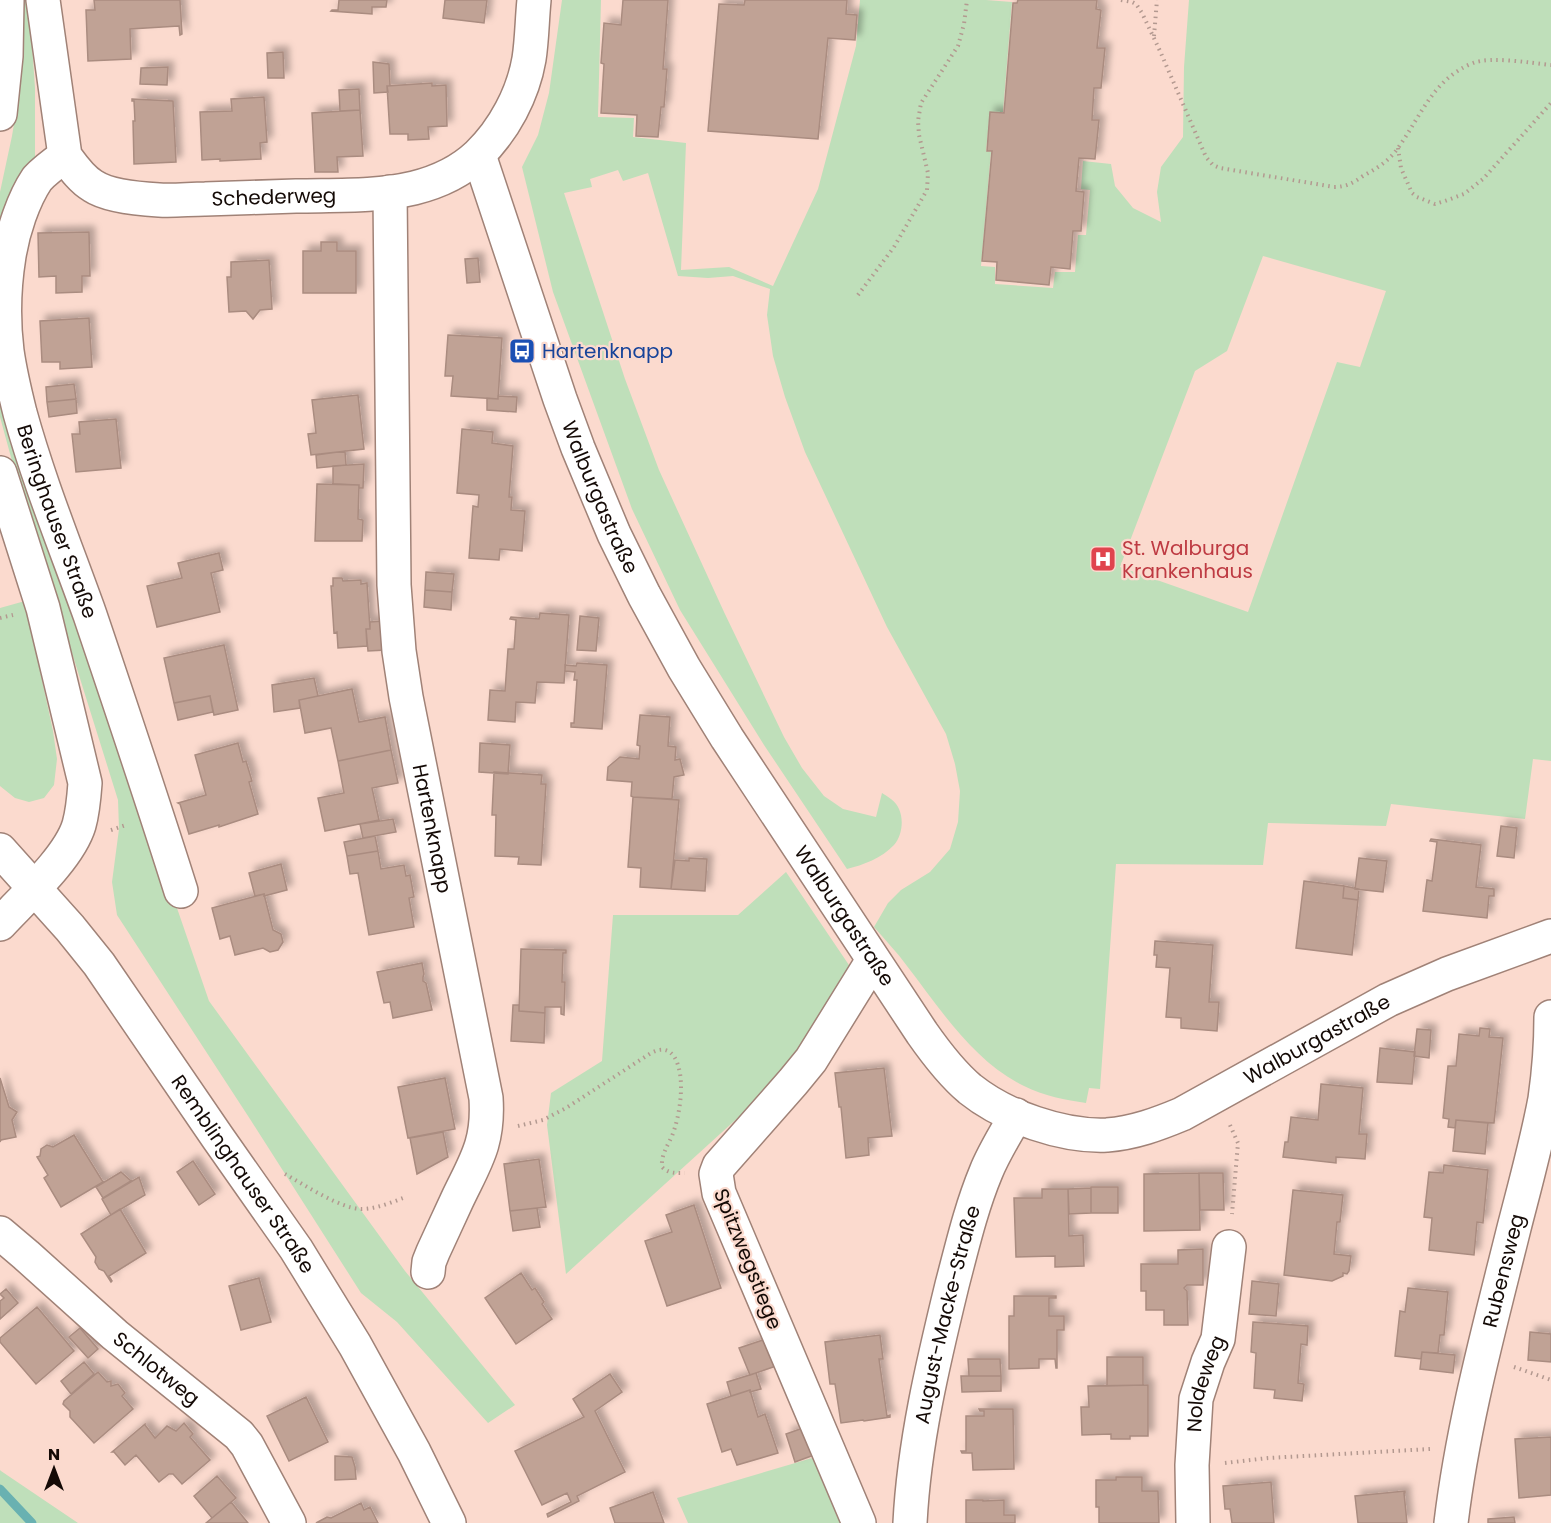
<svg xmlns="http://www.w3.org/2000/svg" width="1551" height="1523" viewBox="0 0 1551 1523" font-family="Poppins,sans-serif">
<defs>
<filter id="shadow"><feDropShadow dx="5.5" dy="-5.5" stdDeviation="3" flood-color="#0004"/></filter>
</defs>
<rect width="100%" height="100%" fill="#fbdace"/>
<path fill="#bfdfba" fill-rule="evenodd" d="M23 0H29L35 88V157L16 198 0 252V192L12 136 21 81Z
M562 0H601L598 117 634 118 633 137 686 143 681 270 729 267 773 286 818 189 856 46 860 0H986L1012 2 1003 112H990L986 151 991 152 981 266 995 267V284L1053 288 1055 272H1075L1078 235H1086L1090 190 1081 189 1083 161 1111 164 1115 186 1133 208 1161 222 1157 192 1161 167 1183 137 1184 67 1189 0H1551V761L1533 759 1525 819 1391 804 1386 826 1268 823 1263 865 1116 864 1100 1089 1089 1088 1086 1103C1066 1100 1044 1096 1024 1086 973 1061 941 1010 907 966 897 952 885 940 874 927L888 903 901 890 930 872 950 849 958 822 960 791 955 764 946 734 887 627 805 452 785 397 773 356 767 315 770 289 733 276 708 278 678 276 648 173 623 181 618 170 590 179 592 187 564 193 625 379 659 470 724 612 784 737 802 768 824 796 843 809 876 817 882 793C888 797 896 801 899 809 904 820 902 836 894 845 882 858 863 865 847 869L764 745 680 610 632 509 553 292 522 167 538 135 549 93ZM1263 256 1386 291 1360 367 1337 362 1248 612 1120 567 1195 371 1227 351Z
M0 367 147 821 209 1001 405 1271 515 1405 488 1423 397 1322 361 1293 250 1119 117 915 112 882 119 829 118 800 12 461 0 417Z
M25 601 53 731 57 759 54 785 44 798 29 802 15 798 0 786V608Z
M786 872 853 971 786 1074 566 1274 547 1125 551 1093 602 1061 613 915H738Z
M819 1456 847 1523H688L677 1498Z
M0 1470 1 1471 78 1523H0Z"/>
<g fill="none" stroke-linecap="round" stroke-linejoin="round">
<path stroke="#69b1b1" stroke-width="9" d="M0 1489 32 1523"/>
</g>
<path fill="#c0a295" stroke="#aa8c80" stroke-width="1.5" filter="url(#shadow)" d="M94 0H180L182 34 180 35 179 26 130 29 131 59 88 61 86 10H95Z
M339 0H387L386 7H372V14L331 11 332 10H338Z
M445 0H487L484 23 443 18Z
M623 0H668L663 69H667L664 107H661L658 137 636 136 637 115 601 113 604 64 601 63 604 23 621 25Z
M745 0H847L846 14 857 15 855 40 828 38 818 139 708 131 719 4 744 5Z
M1018 0H1097L1096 9 1101 10 1097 48H1105L1101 88H1094L1092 120H1099L1095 159 1079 158 1076 191 1084 192 1081 231H1073L1070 269 1051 267 1049 285 996 280 997 262 982 261 992 151H987L990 112 1004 113 1013 3H1017Z
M283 52 284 78H268L267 53Z
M373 62 389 64 390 86H387L388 92 374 93Z
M168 67 167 85 140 84 141 68Z
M432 83V86L446 85 447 126 428 127 429 139 408 140V134H390L387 86Z
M359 89 360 110 340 111 339 90Z
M264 97 267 142 260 143 261 159 220 161V159L202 160 200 112 232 111 231 99Z
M132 99 173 101 176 162 134 164 133 121H135L134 101H132Z
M360 110 363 156 337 157 338 172H315L312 113Z
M89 232 90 276H82V292L56 293V276L39 277 38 233Z
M321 242H337V251H356V293H303V251H321Z
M478 258 480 282 467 283 465 259Z
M269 260 272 309 260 310 253 319 246 311 229 312 227 277H231V262Z
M89 318 92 367 60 369V362H42L40 321Z
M448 335 502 338 498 399 451 396 453 376H445Z
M74 384 76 399 47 402 46 387Z
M358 395 364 449 311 455 308 434 316 433 312 400Z
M498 396 517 397 516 412 487 410V398L498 399Z
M76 399 77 413 49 417 47 402Z
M116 419 121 468 76 472 72 434H80L79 422Z
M462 429 493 432 492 443 513 446 509 497H512L511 510 525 511 522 551 500 549 499 560 469 558 473 506 478 507 479 495 457 493Z
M345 451 346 465 317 468 316 455Z
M364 464 363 488H359V485L333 484V466Z
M317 484 359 485 358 519 363 520 362 541H315Z
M219 553 223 570 211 573 220 612 157 627 147 586 182 578 178 563Z
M426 572 454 574 452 592 425 590Z
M333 578H342L343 581 361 580V584L367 583 370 629H366L367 646 338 648 337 632 334 633 331 586H333Z
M425 590 452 592 451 610 424 607Z
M540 613 569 615 564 683 537 682 535 703 516 702 515 722 488 720 490 690 505 691 508 649H514L516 620 510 619 511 617 539 619Z
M580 616 599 618 596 651 577 650Z
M383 621 386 650 368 651 366 629H370V622Z
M224 645 238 710 214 715 210 696 174 703 164 658Z
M577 663 607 665 602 729 571 727V723H574L577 680H574L575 672 565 671V665L576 666Z
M314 678 318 696 299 700 300 708 274 712 272 685Z
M352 689 359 722 385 717 391 750 338 761 331 728 305 733 299 700Z
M210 696 213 712 178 720 174 703Z
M640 715 670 717 668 746 676 747 675 760 680 759 684 775 674 777 672 799 633 797 631 796 632 782 607 780 608 767 620 757 639 759 640 746 637 745Z
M238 743 243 762 246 761 252 781 249 782 258 814 219 827V825L189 834 180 804 178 803 206 795 195 755Z
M480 743 510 745 508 774 479 772Z
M391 750 398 783 372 788 379 820 325 831 318 798 344 793 338 761Z
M494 772 542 775 541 784H546L541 865 518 864 519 857 495 856 496 815H492Z
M633 797 679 800 671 889 640 887 641 868 628 867Z
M393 819 396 832 363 838 360 824Z
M1501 826 1517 828 1514 858 1497 856Z
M375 836 378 851 347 856 344 842Z
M1431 839 1481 845 1476 887 1494 889V896H1489L1487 918 1423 911 1427 880 1432 881 1437 842 1430 841Z
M378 851 381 869 404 865 406 876 410 875 414 897 409 898 414 927 369 935 358 873 350 874 347 856Z
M689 858 707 859 705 891 671 889 675 860 689 861Z
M1359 858 1387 861 1383 892 1355 889Z
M281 864 287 890 264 896V894L255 896 249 873Z
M1304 881 1344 886 1343 898 1358 900 1352 955 1296 948Z
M1344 886 1359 889 1358 900 1343 898Z
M264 894 273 930 281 934 283 942 278 950 270 952 263 948 235 955 230 936 220 939 212 908Z
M1155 941 1213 945 1209 1002H1219L1217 1031 1181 1028V1018L1166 1017 1170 968 1156 967 1157 955H1154Z
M521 949 566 950V953H563L562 982H565L564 1015 561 1014V1007H545V1013L519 1011Z
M422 963 424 974 423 977V981L426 983 432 1010 393 1018 390 1002 384 1003 377 972Z
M513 1005H519V1011L545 1013 544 1043 511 1041Z
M1480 1028 1490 1029 1489 1037 1503 1038 1494 1123 1456 1120 1455 1128 1448 1127 1449 1119 1443 1118 1448 1066H1456L1459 1034 1479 1036Z
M1417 1029 1431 1030 1429 1058 1414 1056Z
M1380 1048 1415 1052 1412 1084 1377 1082Z
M884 1068 892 1136 868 1138 869 1155 846 1158 841 1107H839L835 1073Z
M0 1078 9 1107 17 1112 12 1120 16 1137 1 1140 0 1142Z
M445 1078 455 1129 408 1138 398 1087Z
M1321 1084 1363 1088 1359 1134H1367L1365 1159 1336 1157V1163L1283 1157 1285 1142H1288L1291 1117 1318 1120Z
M1456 1120 1488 1123 1485 1154 1453 1151Z
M443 1132 448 1157 417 1174 410 1138Z
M74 1135 103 1182 61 1207 44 1178 48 1175 37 1157 40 1156 41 1149 47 1145 53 1147Z
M539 1159 546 1207 510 1211 504 1164Z
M193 1161 215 1194 199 1205 177 1172Z
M1444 1165 1488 1170 1483 1223 1477 1222 1474 1255 1429 1250 1432 1218 1424 1217 1429 1172 1443 1173Z
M121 1172 131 1181 103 1198 96 1187Z
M1199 1173H1223L1224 1210H1200Z
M1199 1173 1200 1230 1144 1231V1174Z
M139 1177 145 1195 111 1215 102 1199Z
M1091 1187H1118V1213H1091Z
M1091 1188V1213L1069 1214 1068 1189Z
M1042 1189H1068L1069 1236 1083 1235 1084 1266 1055 1267V1256L1016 1257 1014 1198H1042Z
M1293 1190 1343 1195 1340 1222H1337L1334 1254 1351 1256 1349 1271 1347 1274 1343 1273V1276L1332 1281 1284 1275Z
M694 1205 721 1288 667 1306 645 1241 672 1232 666 1215Z
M537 1208 540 1227 513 1231 510 1211Z
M120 1209 146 1253 109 1276 112 1281 111 1282 104 1271 99 1269 95 1262 96 1257 81 1234Z
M1203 1249V1285H1187L1184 1288 1187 1291 1188 1325H1164V1310H1146V1291H1141V1264H1178V1250Z
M521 1273 532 1290 535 1288 544 1302 542 1304 552 1319 516 1344 485 1298Z
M259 1278 271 1322 241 1330 229 1286Z
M1252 1281 1279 1284 1276 1316 1249 1314Z
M1408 1288 1448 1292 1444 1335H1440L1438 1353 1422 1352 1421 1359 1395 1356 1400 1311 1405 1312Z
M6 1289 18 1303 0 1319V1301L4 1298 0 1294Z
M1014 1296H1056V1298H1049V1316H1064V1330H1057V1368H1056L1055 1359H1039V1368L1009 1369V1316H1014Z
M37 1307 74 1351 36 1384 0 1342V1338Z
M1253 1322 1308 1326 1307 1345 1301 1344 1298 1383 1304 1384 1302 1401 1274 1398 1275 1390 1254 1388 1256 1353 1251 1352Z
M80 1328 98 1349 88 1358 69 1337Z
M1530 1332 1551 1334V1362L1528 1360Z
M880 1335 883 1359H879L887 1416 890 1415V1417L864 1421 863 1420 841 1423 835 1384H830L825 1342Z
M766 1339 776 1366 750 1375 739 1348Z
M1422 1352 1455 1355 1453 1373 1420 1369Z
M1107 1357H1143V1385L1107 1386Z
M968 1359H1000L1001 1376H969Z
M84 1362 94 1374 71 1394 61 1381Z
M98 1372 107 1382 111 1381V1386L118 1384 125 1393 122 1396 133 1409 94 1443 70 1417V1411L63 1404 64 1401Z
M756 1373 761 1389 750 1392V1390L731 1396 727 1382Z
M610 1374 622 1392 595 1411 625 1472 577 1496 579 1501 548 1517 547 1514 571 1502 567 1493 542 1505 515 1451 584 1417 573 1399Z
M961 1376H1001V1391L962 1392Z
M1148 1385V1436H1130V1439H1111V1434L1082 1435 1081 1407H1089L1088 1386Z
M750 1390 758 1417 765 1414 778 1453 737 1465 731 1449 722 1452 707 1404Z
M306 1397 328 1442 289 1461 267 1416Z
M979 1409H1013L1014 1469 973 1470 972 1453H962L961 1451H966V1416H984V1411H980Z
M184 1423 193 1434 190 1437 210 1460 182 1484 173 1474H169L159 1482 136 1455 125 1465 114 1452H112L145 1424V1425L155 1438 167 1426 176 1431Z
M803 1428 814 1455 795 1462 786 1434Z
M1551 1437V1495L1519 1498 1515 1439Z
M335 1456 352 1457 355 1467 356 1479 335 1480Z
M217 1476 236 1498 212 1518 194 1496Z
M1116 1477H1142V1491H1158L1159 1523H1099V1507H1096V1480H1116Z
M1271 1482 1274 1523H1232L1230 1509H1225L1223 1486Z
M1405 1491V1493H1404L1407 1523H1358L1355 1496Z
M653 1492 664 1523H615L610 1508Z
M966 1500H983V1501L1004 1500V1515H1015V1523H966Z
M231 1502 248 1523H206L212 1518Z
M361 1503 364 1510 370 1507 378 1523H316L327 1517 331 1518Z
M1514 1517 1515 1523H1488V1519Z"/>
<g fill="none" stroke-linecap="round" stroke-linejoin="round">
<defs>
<g id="minor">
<path id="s1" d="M43 0 65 156C73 167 81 179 93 186 108 196 141 199 159 200 174 201 190 199 205 199 235 198 266 197 296 196 335 195 376 197 414 188 438 182 460 172 478 155 504 130 523 94 529 59 532 40 532 20 534 0"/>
<path d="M0 114 6 56 7 0"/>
<path id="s2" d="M479 155 560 399 578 448 614 534 644 595 684 668 727 738 922 1033C936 1053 951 1073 970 1089 1005 1117 1063 1137 1107 1135 1134 1133 1158 1124 1182 1114L1388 1000 1447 974 1551 936"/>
<path id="s3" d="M65 156C55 163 45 170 37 179 23 200 13 231 9 256 4 287 3 319 7 351 10 372 15 393 20 413 39 482 66 548 90 615 121 707 152 799 181 891"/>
<path id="s4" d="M390 192 394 585 399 651 406 697 486 1098C489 1144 475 1162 457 1200 449 1217 441 1235 433 1252L429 1262 428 1272"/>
<path d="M0 473 43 608 85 783C84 797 83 811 79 825 69 858 24 898 0 924"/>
<path id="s5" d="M0 1233 26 1255 115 1335 239 1435 247 1445 289 1523"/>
<path d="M859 1523 719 1193 716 1174 719 1166 793 1082 811 1060 873 960"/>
<path id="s6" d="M910 1523C914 1443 933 1363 952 1285 962 1247 971 1208 986 1172 994 1152 1006 1134 1016 1115"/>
<path id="s7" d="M1193 1523 1192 1465 1196 1399 1208 1362 1218 1339 1229 1247"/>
<path id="s8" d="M1451 1523C1463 1423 1490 1325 1514 1228 1525 1185 1537 1142 1545 1099 1549 1071 1551 1044 1551 1017"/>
</g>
<g id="major">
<path id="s9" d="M0 850 70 928 99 964 218 1138 296 1249 355 1345 414 1452 449 1523"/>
</g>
</defs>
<use href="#minor" stroke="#a08277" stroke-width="36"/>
<use href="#major" stroke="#a08277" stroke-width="36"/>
<path stroke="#b39990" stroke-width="4" stroke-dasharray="1.5 4.5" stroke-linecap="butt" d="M1121 0 1132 2 1136 4 1142 13 1160 51 1206 157 1213 165 1220 168 1334 187C1346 187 1353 183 1363 176 1376 169 1389 161 1398 148 1421 116 1433 79 1473 63 1491 56 1531 63 1551 65
M1154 36 1157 0
M1398 148 1401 168 1412 193 1417 197 1435 204 1445 201 1464 194 1483 179 1551 103
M858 295 894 247 927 190 928 173 919 135 918 121 921 103 958 46 964 24 967 0
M0 618 13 615
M111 830 126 825
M1230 1125 1238 1143 1232 1214
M518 1126 543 1120 566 1108 651 1053C660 1048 669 1048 675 1058 686 1078 680 1116 672 1136 667 1147 661 1155 662 1167 669 1174 676 1173 685 1173
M285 1174C305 1185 339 1208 361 1209 377 1209 392 1202 406 1197
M1514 1367 1551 1380
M1225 1463 1268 1458 1430 1449"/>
<use href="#minor" stroke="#fff" stroke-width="33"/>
<use href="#major" stroke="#fff" stroke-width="33"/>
</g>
<defs>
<symbol id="bus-square" viewBox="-11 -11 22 22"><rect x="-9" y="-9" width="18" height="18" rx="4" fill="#1a4fb4" stroke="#fbdace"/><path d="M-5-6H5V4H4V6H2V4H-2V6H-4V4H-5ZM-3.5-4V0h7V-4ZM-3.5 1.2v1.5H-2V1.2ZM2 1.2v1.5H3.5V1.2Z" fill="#fff"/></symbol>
<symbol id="hospital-square" viewBox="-11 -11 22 22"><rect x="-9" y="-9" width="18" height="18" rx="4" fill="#e0444e" stroke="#fbdace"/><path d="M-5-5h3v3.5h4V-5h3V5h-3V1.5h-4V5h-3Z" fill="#fff"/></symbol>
</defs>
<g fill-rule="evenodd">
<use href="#bus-square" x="507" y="336" width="30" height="30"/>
<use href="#hospital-square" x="1088" y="544" width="30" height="30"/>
</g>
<g text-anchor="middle" stroke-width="4.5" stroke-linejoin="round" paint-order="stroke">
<g font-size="20" fill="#140a06" stroke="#fbdace">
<text dy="7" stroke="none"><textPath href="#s1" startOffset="382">Schederweg</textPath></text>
<text dy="7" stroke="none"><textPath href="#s2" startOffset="363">Walburgastraße</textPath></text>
<text dy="7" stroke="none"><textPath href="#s3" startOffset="392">Beringhauser Straße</textPath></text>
<text dy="7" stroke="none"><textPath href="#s4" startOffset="640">Hartenknapp</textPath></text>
<text dy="7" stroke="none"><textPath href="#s2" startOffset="849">Walburgastraße</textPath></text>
<text dy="7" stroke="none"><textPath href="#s2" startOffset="1443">Walburgastraße</textPath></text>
<text dy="7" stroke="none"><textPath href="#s9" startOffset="406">Remblinghauser Straße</textPath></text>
<text transform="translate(748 1259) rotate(68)" y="7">Spitzwegstiege</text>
<text dy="7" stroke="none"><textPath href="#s8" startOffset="258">Rubensweg</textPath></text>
<text dy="7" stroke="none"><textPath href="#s6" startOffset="212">August-Macke-Straße</textPath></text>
<text dy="7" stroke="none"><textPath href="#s5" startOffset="207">Schlotweg</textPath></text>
<text dy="7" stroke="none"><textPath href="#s7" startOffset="141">Noldeweg</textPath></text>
</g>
<g font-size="20" fill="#164399" stroke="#fbdace" text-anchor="start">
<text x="542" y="358">Hartenknapp</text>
</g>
<g font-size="20" fill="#be3a42" stroke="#fbdace" text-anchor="start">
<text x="1122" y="555">St. Walburga<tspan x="1122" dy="23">Krankenhaus</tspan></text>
</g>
</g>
<g transform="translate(54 1469)" stroke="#fbdace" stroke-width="4.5" paint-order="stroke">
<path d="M0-4.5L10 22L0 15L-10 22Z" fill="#140a06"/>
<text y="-9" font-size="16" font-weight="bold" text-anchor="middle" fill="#140a06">N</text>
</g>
</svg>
